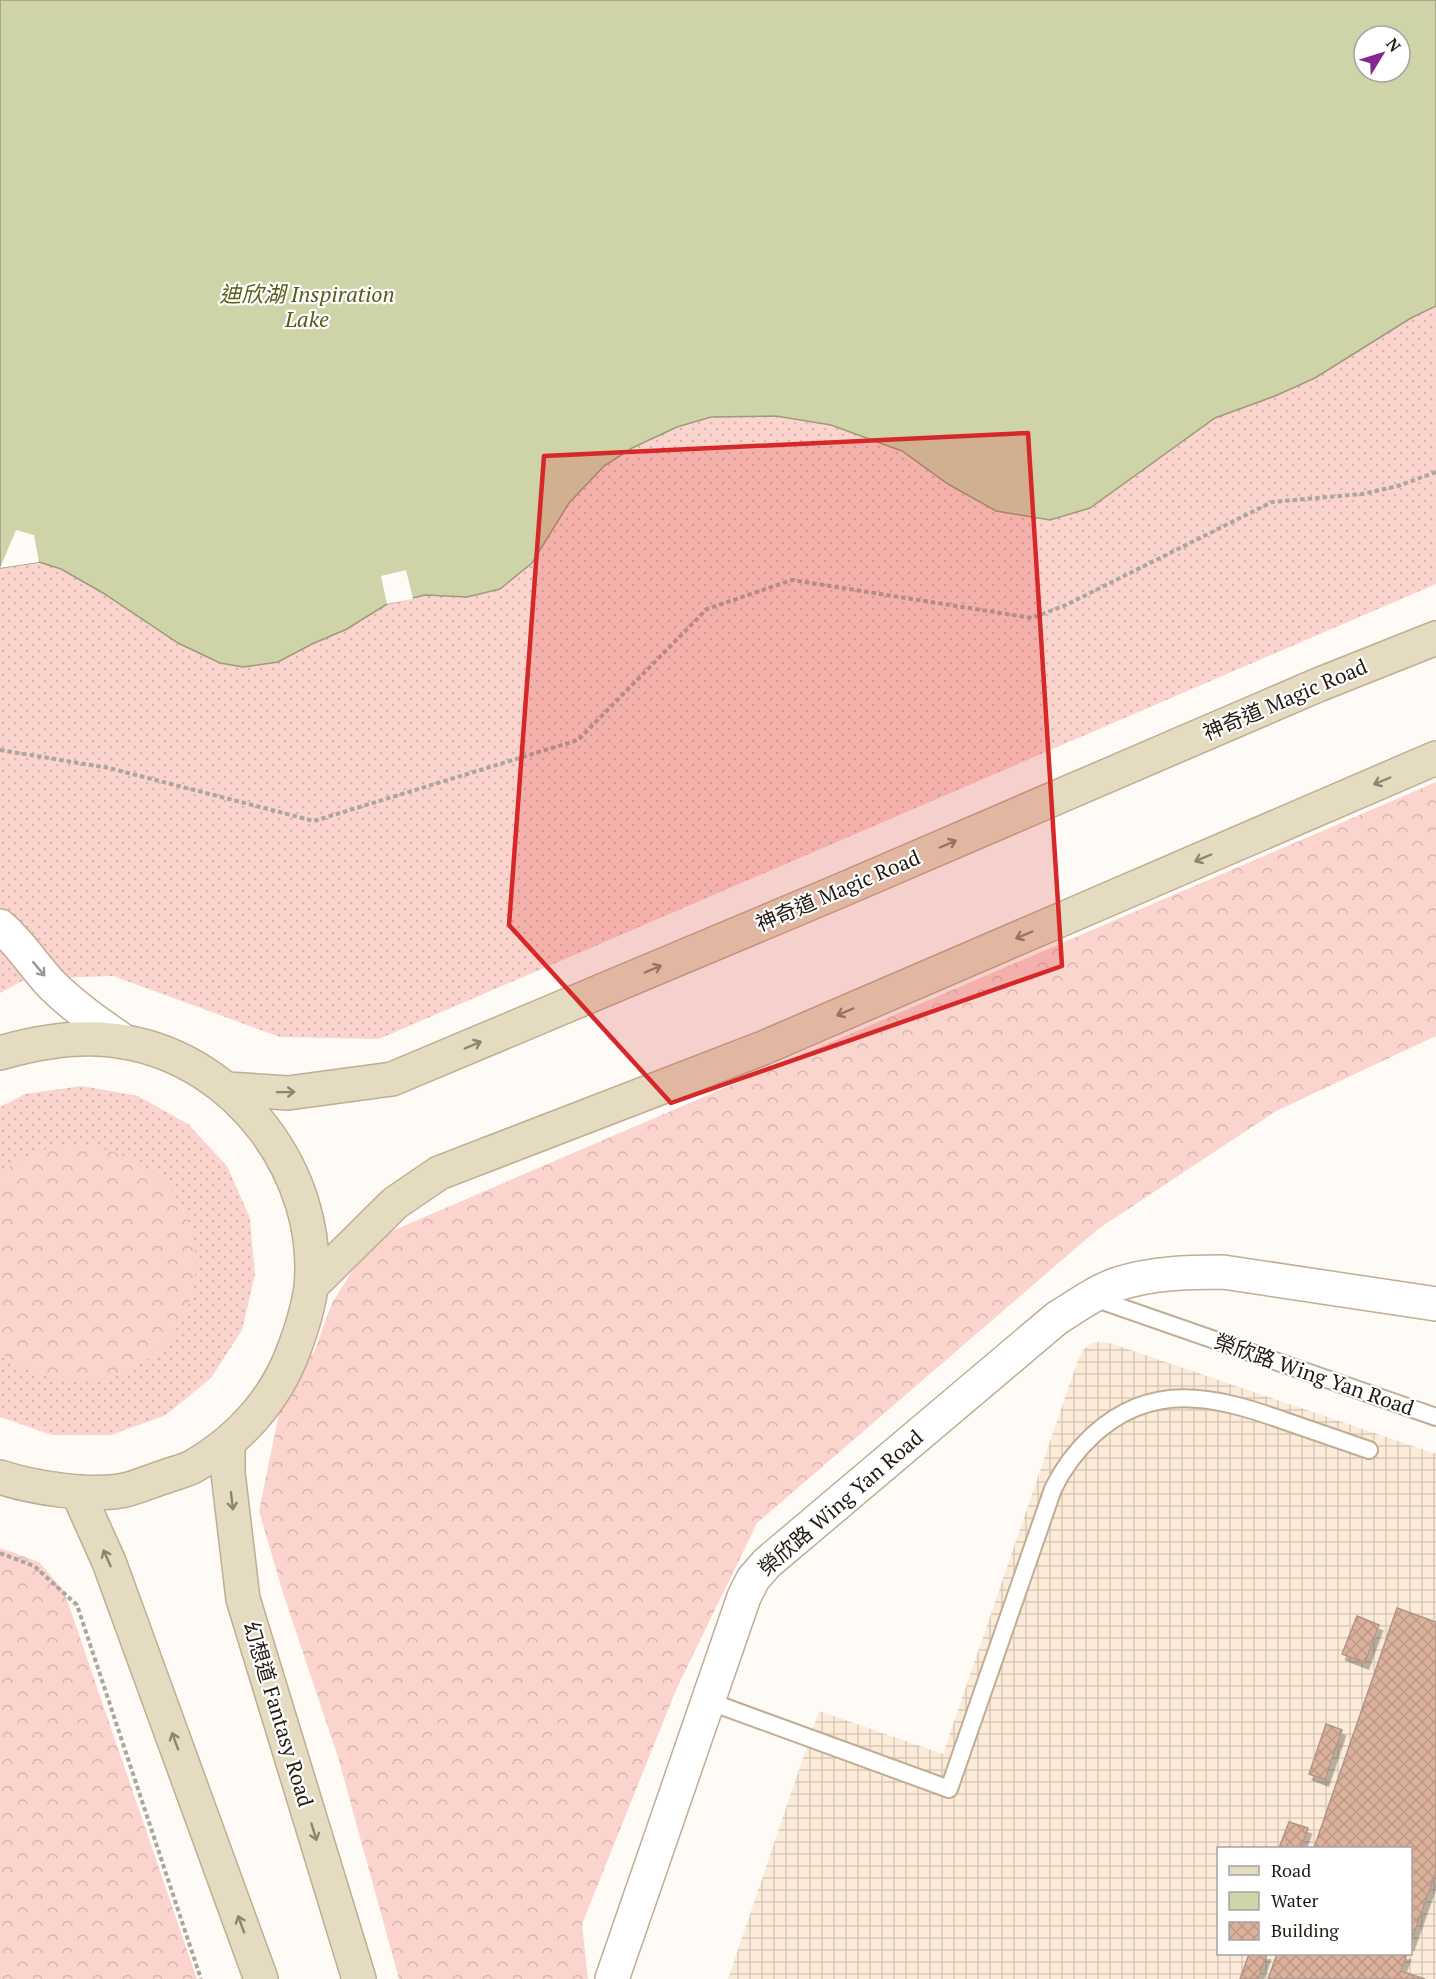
<svg xmlns="http://www.w3.org/2000/svg" width="1436" height="1979" viewBox="0 0 1436 1979" font-family="'PT Serif','Noto Sans TC',serif">
<defs>
<pattern id="industrial-grid" width="8" height="8" patternUnits="userSpaceOnUse" patternTransform="scale(1.5)"><rect width="8" height="8" fill="#fbebd8"/><path d="M0 4h8M4 0v8" fill="none" stroke="#d7c9b8"/></pattern>
<pattern id="grass-dots" width="8" height="8" patternUnits="userSpaceOnUse" patternTransform="scale(1.5)"><rect width="8" height="8" fill="#fcd4ce"/><path d="M2 2h.1M6 6h.1" fill="none" stroke="#d8b5b0" stroke-width="1.8" stroke-linecap="round"/></pattern>
<pattern id="forest-crowns" width="20" height="18" patternUnits="userSpaceOnUse" patternTransform="scale(1.5)"><rect width="20" height="18" fill="#fcd4ce"/><path d="M2 6a3 3 0 1 1 6 0M12 15a3 3 0 1 1 6 0" fill="none" stroke="#d8b5b0"/></pattern>
<pattern id="building-cross-hatch" width="8" height="8" patternUnits="userSpaceOnUse" patternTransform="scale(1.5)"><rect width="8" height="8" fill="#dbb19c"/><path d="M0 0l8 8M0 8l8-8" fill="none" stroke="#bc9885"/></pattern>
<filter id="shadow"><feDropShadow dx="3.5" dy="6" stdDeviation="0" flood-color="#0004"/></filter>
</defs>
<rect width="100%" height="100%" fill="#fefaf5"/>
<path fill="url(#industrial-grid)" fill-rule="evenodd" d="M1100 1342 1110 1343 1436 1454V1979H728L819 1711 943 1754 1079 1357 1084 1349 1092 1343ZM1218 1848H1410V1954H1218Z"/>
<path fill="url(#grass-dots)" fill-rule="evenodd" d="M0 0H1436V584L379 1039 280 1037 113 976 26 979 0 993ZM1364 36H1400V72H1364Z
M82 1086 138 1096 188 1124 227 1166 250 1218 255 1275 242 1330 211 1378 166 1415 111 1435H52L0 1417V1107L25 1094Z"/>
<path fill="url(#forest-crowns)" d="M1436 782V1036L1276 1111 1098 1229 757 1523 676 1690 582 1924 588 1979H399L338 1757 284 1596 259 1511 282 1399 315 1350 332 1303 356 1265 385 1234Z
M90 1145C115 1152 139 1159 159 1177 174 1190 184 1209 190 1227 216 1310 152 1389 65 1380 41 1377 18 1368 0 1351V1175L15 1162 51 1147Z
M0 1548 39 1562 64 1591 197 1979H0Z"/>
<path fill="#cfd3a8" stroke="#9b9c7b" stroke-width="1.5" fill-rule="evenodd" d="M0 0H1436V306L1411 318 1315 378 1275 396 1215 418 1090 508 1050 520 996 511 948 484 902 451 831 425 776 416 711 417 677 427 632 448 604 466 569 503 532 563 500 589 467 597 425 595 387 604 347 629 312 644 278 662 243 667 220 663 178 643 103 593 61 569 39 562 0 568ZM1364 36H1400V72H1364Z"/>
<path fill="#fefaf5" d="M16 530 34 535 39 562 0 568Z
M406 570 413 599 387 604 381 576Z"/>
<path fill="url(#building-cross-hatch)" stroke="#b19586" stroke-width="1.5" filter="url(#shadow)" d="M1397 1608 1436 1622V1872L1410 1945V1848H1314Z
M1357 1616 1379 1625 1365 1663 1342 1654Z
M1326 1724 1342 1730 1325 1780 1309 1774Z
M1289 1822 1308 1828 1301 1848H1279Z
M1249 1954H1267L1258 1979H1240Z
M1277 1954H1407L1401 1971 1425 1979H1268Z"/>
<g fill="none" stroke-linecap="round" stroke-linejoin="round">
<defs>
<path id="lane" d="M1091 1297 1436 1417
M708 1701 949 1789 1053 1489C1063 1468 1076 1451 1093 1435 1152 1381 1214 1396 1282 1420 1311 1430 1340 1440 1369 1450"/>
<path id="street" d="M0 926C20 943 34 966 52 985 74 1007 99 1024 125 1042
M612 1979 744 1597 753 1579 767 1563 1057 1318C1077 1306 1096 1291 1118 1284 1151 1273 1189 1272 1223 1272L1436 1304"/>
<path id="secondary" d="M0 1053C41 1041 83 1034 125 1042 237 1061 322 1174 311 1287 308 1310 301 1331 293 1352 275 1400 239 1440 194 1466 185 1471 174 1473 164 1477 151 1481 138 1487 125 1490 91 1497 33 1488 0 1477
M227 1089 288 1093 392 1079 837 892 1318 685 1436 638
M311 1286 395 1203 439 1173 763 1048 1436 758
M228 1443V1473L243 1599 359 1979
M78 1493 109 1562 261 1979"/>
</defs>
<use href="#lane" stroke="#c1ac94" stroke-width="20"/>
<use href="#street" stroke="#c1ac94" stroke-width="36"/>
<use href="#secondary" stroke="#c1ac94" stroke-width="36"/>
<path stroke="#aba69f" stroke-width="4" stroke-dasharray="4.5 3" stroke-linecap="butt" d="M0 750 109 768 314 821 578 740 707 609 792 580 1032 618 1066 605 1272 502 1362 494 1398 486 1436 472
M0 1553 34 1566 77 1605 201 1979"/>
<use href="#lane" stroke="#fff" stroke-width="16"/>
<use href="#street" stroke="#fff" stroke-width="33"/>
<use href="#secondary" stroke="#e4dbc0" stroke-width="33"/>
</g>
<defs><path id="oneway-shaft" d="M-6 0H5M1.5-3L5.5 0L1.5 3" fill="none" stroke-width="1.6" stroke-linecap="round" stroke-linejoin="round" transform="scale(1.5)"/></defs>
<g stroke="#8d8471">
<use href="#oneway-shaft" transform="translate(1382 781) rotate(157)"/>
<use href="#oneway-shaft" transform="translate(948 844) rotate(-23)"/>
<use href="#oneway-shaft" transform="translate(1203 858) rotate(157)"/>
<use href="#oneway-shaft" transform="translate(1024 935) rotate(157)"/>
<use href="#oneway-shaft" transform="translate(653 969) rotate(-23)"/>
<use href="#oneway-shaft" transform="translate(845 1012) rotate(157)"/>
<use href="#oneway-shaft" transform="translate(473 1045) rotate(-23)"/>
<use href="#oneway-shaft" transform="translate(286 1092) rotate(-1)"/>
<use href="#oneway-shaft" transform="translate(232 1501) rotate(83)"/>
<use href="#oneway-shaft" transform="translate(107 1558) rotate(-114)"/>
<use href="#oneway-shaft" transform="translate(175 1741) rotate(-110)"/>
<use href="#oneway-shaft" transform="translate(314 1832) rotate(73)"/>
<use href="#oneway-shaft" transform="translate(241 1924) rotate(-110)"/>
</g>
<use stroke="#9c9894" href="#oneway-shaft" transform="translate(39 969) rotate(50)"/>
<path fill="#d62828" fill-opacity="0.2" stroke="#d62828" stroke-width="4.5" stroke-linejoin="round" d="M1028 433 1062 966 671 1103 509 925 544 456Z"/>
<g text-anchor="middle" stroke-width="4.5" stroke-linejoin="round" paint-order="stroke">
<g font-size="21" fill="#221a11" stroke="#fff">
<text transform="translate(1285 700) rotate(-23)" y="7">神奇道 Magic Road</text>
<text transform="translate(838 891) rotate(-23)" y="7">神奇道 Magic Road</text>
<text transform="translate(1314 1375) rotate(19)" y="7">榮欣路 Wing Yan Road</text>
<text transform="translate(841 1503) rotate(-41)" y="7">榮欣路 Wing Yan Road</text>
<text transform="translate(278 1714) rotate(73)" y="7">幻想道 Fantasy Road</text>
</g>
<g font-size="22" font-style="italic" fill="#585b19" stroke="#fff">
<text x="307" y="302">迪欣湖 Inspiration<tspan x="307" dy="25">Lake</tspan></text>
</g>
</g>
<rect x="1217" y="1847" width="195" height="108" fill="#ffffff" stroke="#a7a3a0" stroke-width="1.5"/>
<rect x="1229" y="1866" width="30" height="9" fill="#e4dbc0" stroke="#a7a3a0" stroke-width="1.5"/>
<text x="1271" y="1877" font-size="18" fill="#221a11">Road</text>
<rect x="1229" y="1892" width="30" height="18" fill="#cfd3a8" stroke="#a7a3a0" stroke-width="1.5"/>
<text x="1271" y="1907" font-size="18" fill="#221a11">Water</text>
<rect x="1229" y="1922" width="30" height="18" fill="url(#building-cross-hatch)" stroke="#a7a3a0" stroke-width="1.5"/>
<text x="1271" y="1937" font-size="18" fill="#221a11">Building</text>
<g transform="translate(1382 54) rotate(52)"><circle r="28" fill="#ffffff" stroke="#a7a3a0" stroke-width="1.5"/>
<path d="M0-4.5L10 22L0 15L-10 22Z" fill="#88268f"/>
<text y="-9" font-size="16" font-weight="bold" text-anchor="middle" fill="#221a11">N</text>
</g>
</svg>
